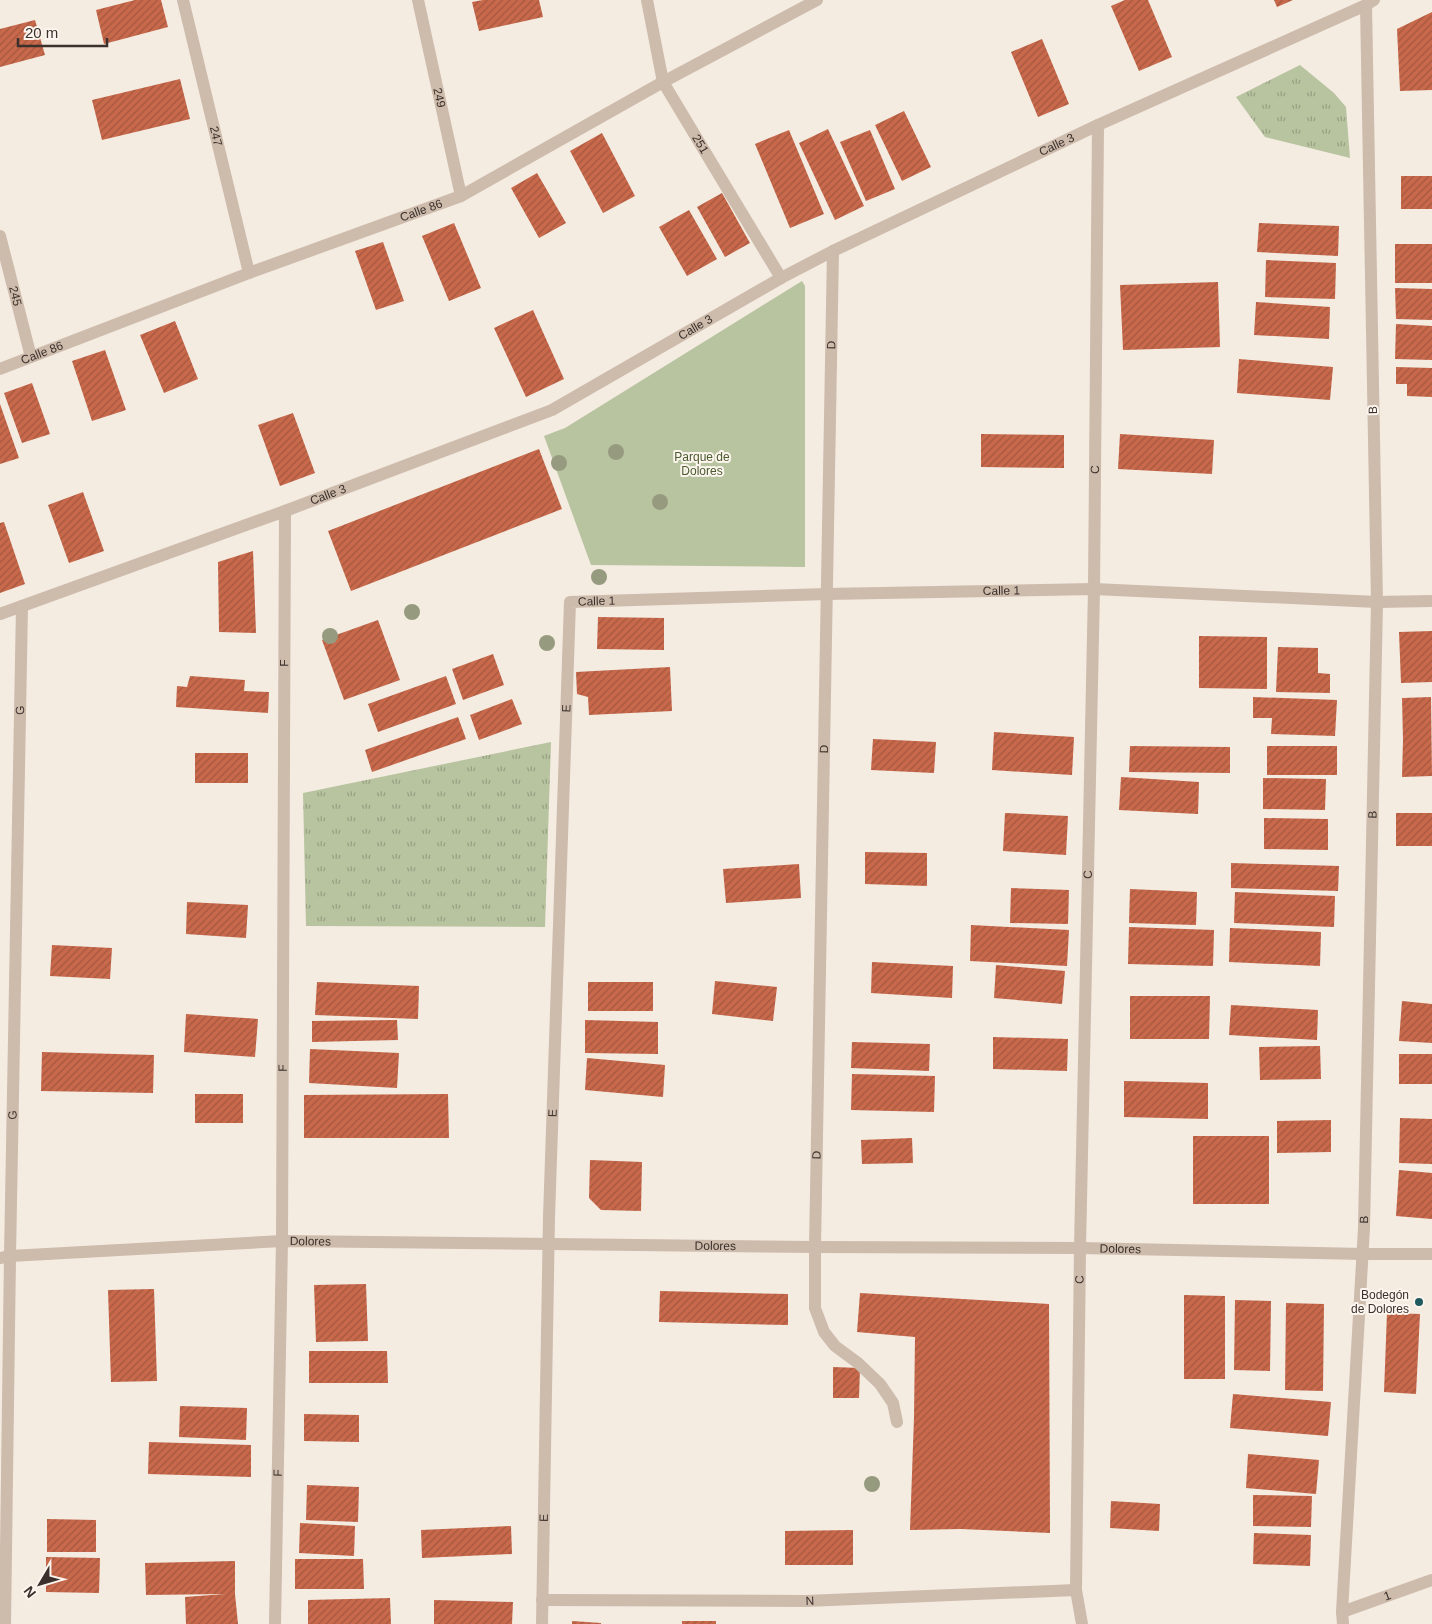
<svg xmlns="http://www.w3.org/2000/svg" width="1432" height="1624" viewBox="0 0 1432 1624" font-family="Arial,sans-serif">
<defs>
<pattern id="grass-tufts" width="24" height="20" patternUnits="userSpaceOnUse" patternTransform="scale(1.25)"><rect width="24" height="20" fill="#b8c4a0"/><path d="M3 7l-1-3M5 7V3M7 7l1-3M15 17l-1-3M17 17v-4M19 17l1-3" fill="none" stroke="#97a083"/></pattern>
<pattern id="building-hatch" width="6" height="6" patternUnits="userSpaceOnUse" patternTransform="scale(1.25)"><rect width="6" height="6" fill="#c8694b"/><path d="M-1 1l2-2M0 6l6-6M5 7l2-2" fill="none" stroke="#a4573f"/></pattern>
</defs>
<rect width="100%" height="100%" fill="#f4ebe1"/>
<path fill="url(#grass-tufts)" d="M1300 65 1334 93 1346 107 1350 158 1265 137 1236 97Z
M551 742 545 927 306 926 303 793Z"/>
<path fill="#b8c4a0" d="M802 281 805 286V567L591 565 544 436 565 428Z"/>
<path fill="url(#building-hatch)" d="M135 0H161L168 27 104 44 96 10Z
M483 0H539L543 17 479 31 472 2Z
M1125 0H1148L1172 57 1139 71 1111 6Z
M1274 0H1293L1277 7Z
M1432 12V90L1400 91 1397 29Z
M35 20 45 55 0 67V29Z
M1042 39 1069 104 1038 117 1011 52Z
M180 79 190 119 102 140 92 100Z
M904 111 931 167 902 181 875 125Z
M828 129 864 206 835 220 799 143Z
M789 130 824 214 790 228 755 144Z
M870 130 895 189 866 201 840 142Z
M602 133 635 196 603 213 570 151Z
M537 173 566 223 539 238 511 188Z
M1401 176H1432V209H1401Z
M722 193 750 243 725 257 697 207Z
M689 210 717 259 687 276 659 227Z
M454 223 481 288 449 301 422 236Z
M1259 223 1339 226 1338 256 1257 252Z
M383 242 404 301 376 310 355 251Z
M1395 244H1432V283H1395Z
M1266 260 1336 263 1335 299 1265 297Z
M1218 282 1220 347 1123 350 1120 285Z
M1395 288 1432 289V320L1396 319Z
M1256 302 1330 307 1329 339 1254 335Z
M533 310 564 379 526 397 494 328Z
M175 321 198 379 164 393 140 335Z
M1396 324 1432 326V360L1395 359Z
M105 350 126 410 92 421 72 361Z
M1239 359 1333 367 1330 400 1237 393Z
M1396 367 1432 368V397L1407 396V384H1396Z
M32 383 50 434 22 443 4 393Z
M0 404 19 458 0 464Z
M293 413 315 473 280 486 258 425Z
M981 434 1064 435V468L981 467Z
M1120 434 1214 440 1212 474 1118 469Z
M539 449 562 509 351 591 328 531Z
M83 492 104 551 69 563 48 505Z
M4 522 25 584 0 593V523Z
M253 551 256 633 219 632 218 562Z
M598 617 664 618V650L597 649Z
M378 620 400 680 344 700 322 640Z
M1432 631V682L1401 683 1399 632Z
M1199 636 1267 637V689L1199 688Z
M1278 647 1318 648V673L1330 674V693L1276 692Z
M493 654 504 685 463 700 452 669Z
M670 667 672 711 589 715 588 697 577 694 576 672Z
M190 676 245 680 244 691 269 692 268 713 176 707 177 686 187 687Z
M446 676 456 704 378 732 368 704Z
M1253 697 1337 700 1335 736 1271 734 1272 718H1253Z
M1431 697 1432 776 1402 777 1403 740 1402 698Z
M512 699 522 724 479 740 470 715Z
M458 717 466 739 372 772 365 750Z
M994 732 1074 737 1072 775 992 770Z
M873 739 936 742 934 773 871 770Z
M1130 746 1230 747V773L1129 772Z
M1267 746H1337V775H1267Z
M195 753H248V783H195Z
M1121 777 1199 782 1198 814 1119 810Z
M1263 778 1326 779 1325 810 1263 809Z
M1005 813 1068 816 1066 855 1003 851Z
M1396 813H1432V846H1396Z
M1264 818 1328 819V850L1264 849Z
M865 852 927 853V886L865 884Z
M1231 863 1339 866 1338 891 1231 888Z
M799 864 801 898 726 903 723 869Z
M1011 888 1069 890 1068 924 1010 923Z
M1130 889 1197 892 1196 925 1129 923Z
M1235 892 1335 896 1334 927 1234 923Z
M187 902 248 905 246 938 186 934Z
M971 925 1069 930 1067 966 970 961Z
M1129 927 1214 930 1213 966 1128 964Z
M1230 928 1321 932 1320 966 1229 962Z
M52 945 112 948 110 979 50 976Z
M872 962 953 966 952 998 871 993Z
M996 965 1065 971 1062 1004 994 998Z
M715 981 777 987 773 1021 712 1014Z
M317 982 419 986 418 1019 315 1015Z
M588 982H653V1011H588Z
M1130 996H1210L1209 1039H1130Z
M1402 1001 1432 1004V1043L1399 1041Z
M1231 1005 1318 1010 1317 1040 1229 1035Z
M186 1014 258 1019 255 1057 184 1052Z
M397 1020 398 1040 312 1042V1021Z
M585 1020 658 1022V1054L585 1053Z
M993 1037 1068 1039 1067 1071 993 1069Z
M852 1042 930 1044 929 1071 851 1068Z
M1320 1046 1321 1079 1260 1080 1259 1047Z
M310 1049 399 1053 397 1088 309 1083Z
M42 1052 154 1055 153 1093 41 1091Z
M1399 1054H1432V1084H1399Z
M587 1058 665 1065 663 1097 585 1090Z
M852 1074 935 1076 934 1112 851 1110Z
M1124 1081 1208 1083V1119L1124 1117Z
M195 1094H243V1123H195Z
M448 1094 449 1138H304V1095Z
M1400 1118 1432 1119V1164L1399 1163Z
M1331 1120V1152L1277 1153V1121Z
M1193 1136H1269V1204H1193Z
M912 1138 913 1163 862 1164 861 1140Z
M590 1160 642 1162 641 1211 601 1210 589 1198Z
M1399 1170 1432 1173V1219L1396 1216Z
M366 1284 368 1341 316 1342 314 1285Z
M154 1289 157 1381 111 1382 108 1290Z
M660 1291 788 1294V1325L659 1322Z
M860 1293 1049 1304 1050 1533 961 1529 910 1530 914 1417 915 1337 857 1332Z
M1184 1295 1225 1296V1379H1184Z
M1235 1300 1271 1301 1270 1371 1234 1370Z
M1286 1303 1324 1304 1323 1391 1285 1390Z
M1387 1313 1420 1314 1416 1394 1384 1392Z
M309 1351H387L388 1383H309Z
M833 1367 860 1368 859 1398H833Z
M1233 1394 1331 1402 1328 1436 1230 1428Z
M180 1406 247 1408 246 1440 179 1437Z
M304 1414 359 1415V1442L304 1441Z
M149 1442 251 1445V1477L148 1474Z
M1248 1454 1319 1460 1316 1494 1246 1488Z
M307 1485 359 1487 358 1522 306 1520Z
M1253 1495 1312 1496 1311 1527 1253 1526Z
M1111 1501 1160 1504 1159 1531 1110 1528Z
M47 1519 96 1520V1552H47Z
M300 1523 355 1526 354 1556 299 1553Z
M511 1526 512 1554 422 1558 421 1530Z
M853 1530V1565H785V1531Z
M1254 1533 1311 1535 1310 1566 1253 1564Z
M46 1557 100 1558 99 1593 46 1592Z
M295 1559H363L364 1589H295Z
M235 1561V1594L238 1624H186L185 1597 225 1594 146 1595 145 1563Z
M390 1598 391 1624H308V1600Z
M434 1600 513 1602 512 1624H434Z
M572 1621 601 1623V1624H572Z
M682 1621H716V1624H682Z"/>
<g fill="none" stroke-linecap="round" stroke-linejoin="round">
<path stroke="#cdbbac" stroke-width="12" d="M815 1247V1308L824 1332 835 1346 858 1363 880 1384 893 1403 897 1422"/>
<g stroke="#cdbbac" stroke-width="12">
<path id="s1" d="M183 0 249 273"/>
<path id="s2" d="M418 0 461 196"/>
<path id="s3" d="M647 0 663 82 781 278"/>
<path id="s4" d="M0 236 31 357"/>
<path id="s5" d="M0 369 249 273 461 196 663 82 817 0"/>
<path id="s6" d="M0 614 285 511 552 410 781 278 833 251 1098 125 1366 5 1374 0"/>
<path id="s7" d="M815 1247 833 251"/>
<path id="s8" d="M542 1600 806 1601 1076 1590"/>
<path id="s9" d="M1342 1612 1432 1580"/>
<path id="s10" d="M5 1624 10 1256 22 606"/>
<path id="s11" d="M275 1624 282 1241 285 511"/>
<path id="s12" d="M542 1624 549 1217 570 602 827 594 1094 589 1377 602 1432 601"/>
<path id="s13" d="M1082 1624 1076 1590 1080 1248 1094 589 1098 125"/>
<path id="s14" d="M1343 1624 1342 1612 1364 1228 1377 602 1366 5"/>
</g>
<path stroke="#cdbbac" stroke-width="12" id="s15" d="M0 1258 10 1256 282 1241 815 1247 1080 1248 1363 1254H1432"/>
</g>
<g fill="#969b7f">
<circle cx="616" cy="452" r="8"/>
<circle cx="559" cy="463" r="8"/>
<circle cx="660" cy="502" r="8"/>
<circle cx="599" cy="577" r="8"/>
<circle cx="412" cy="612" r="8"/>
<circle cx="330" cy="636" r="8"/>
<circle cx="547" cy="643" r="8"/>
<circle cx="872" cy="1484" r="8"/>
</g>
<circle fill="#1f5a5e" stroke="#fbf5ee" stroke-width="2" cx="1419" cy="1302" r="5"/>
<g text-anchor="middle" stroke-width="4" stroke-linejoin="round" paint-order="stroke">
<g font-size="12" fill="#3b302b" stroke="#fbf5ee">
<text dy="4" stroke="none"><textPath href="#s2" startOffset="100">249</textPath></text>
<text dy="4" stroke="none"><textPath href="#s1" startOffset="140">247</textPath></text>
<text dy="4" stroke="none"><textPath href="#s3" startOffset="156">251</textPath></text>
<text dy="4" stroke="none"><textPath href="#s6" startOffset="1159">Calle 3</textPath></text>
<text dy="4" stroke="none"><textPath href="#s5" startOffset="450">Calle 86</textPath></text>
<text dy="4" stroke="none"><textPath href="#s4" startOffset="62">245</textPath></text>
<text dy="4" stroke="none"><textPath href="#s6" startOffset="754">Calle 3</textPath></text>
<text dy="4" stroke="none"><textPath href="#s7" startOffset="902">D</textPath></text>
<text dy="4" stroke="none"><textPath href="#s5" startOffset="45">Calle 86</textPath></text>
<text transform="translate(1373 410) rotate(-91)" y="4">B</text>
<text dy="4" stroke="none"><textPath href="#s13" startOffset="1155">C</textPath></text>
<text dy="4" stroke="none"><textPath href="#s6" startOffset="349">Calle 3</textPath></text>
<text dy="4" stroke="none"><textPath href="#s12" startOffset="1454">Calle 1</textPath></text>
<text dy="4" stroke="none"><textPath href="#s12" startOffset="1049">Calle 1</textPath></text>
<text dy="4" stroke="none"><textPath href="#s11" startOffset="961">F</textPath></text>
<text dy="4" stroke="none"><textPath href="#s12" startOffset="916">E</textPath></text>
<text dy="4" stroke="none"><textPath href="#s10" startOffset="914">G</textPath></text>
<text dy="4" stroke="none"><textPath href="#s7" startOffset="498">D</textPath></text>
<text dy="4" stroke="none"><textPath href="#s14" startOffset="810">B</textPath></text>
<text dy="4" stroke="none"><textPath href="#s13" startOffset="750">C</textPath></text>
<text dy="4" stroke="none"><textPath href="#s11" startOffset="556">F</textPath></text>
<text dy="4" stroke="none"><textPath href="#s12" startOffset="511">E</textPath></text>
<text dy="4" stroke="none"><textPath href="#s10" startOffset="509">G</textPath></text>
<text dy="4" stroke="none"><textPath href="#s7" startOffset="92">D</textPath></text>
<text dy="4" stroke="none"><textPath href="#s14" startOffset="405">B</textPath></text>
<text dy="4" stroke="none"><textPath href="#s15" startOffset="311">Dolores</textPath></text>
<text dy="4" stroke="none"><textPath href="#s15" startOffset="716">Dolores</textPath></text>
<text dy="4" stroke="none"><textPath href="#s15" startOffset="1121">Dolores</textPath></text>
<text dy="4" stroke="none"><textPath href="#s13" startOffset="345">C</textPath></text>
<text dy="4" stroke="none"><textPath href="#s11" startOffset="151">F</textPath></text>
<text dy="4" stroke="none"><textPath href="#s12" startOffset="106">E</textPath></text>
<text dy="4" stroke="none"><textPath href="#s9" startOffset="48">1</textPath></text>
<text dy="4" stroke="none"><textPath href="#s8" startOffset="268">N</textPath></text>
</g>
<g font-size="12" fill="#4a5a2e" stroke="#fbf5ee">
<text x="702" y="461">Parque de<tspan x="702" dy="14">Dolores</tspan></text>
</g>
<g font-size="12" fill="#3b302b" stroke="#fbf5ee" text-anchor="end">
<text x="1409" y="1299">Bodegón<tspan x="1409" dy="14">de Dolores</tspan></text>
</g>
</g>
<g transform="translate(40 1584) rotate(232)" stroke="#fbf5ee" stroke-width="4" paint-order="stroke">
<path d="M0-4L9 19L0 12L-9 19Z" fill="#3b302b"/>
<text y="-8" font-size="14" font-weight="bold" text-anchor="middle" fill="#3b302b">N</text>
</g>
<path d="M18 38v8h89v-8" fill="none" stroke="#3b302b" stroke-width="2.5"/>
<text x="25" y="38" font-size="15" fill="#3b302b" stroke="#fbf5ee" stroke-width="4" paint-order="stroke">20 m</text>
</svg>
